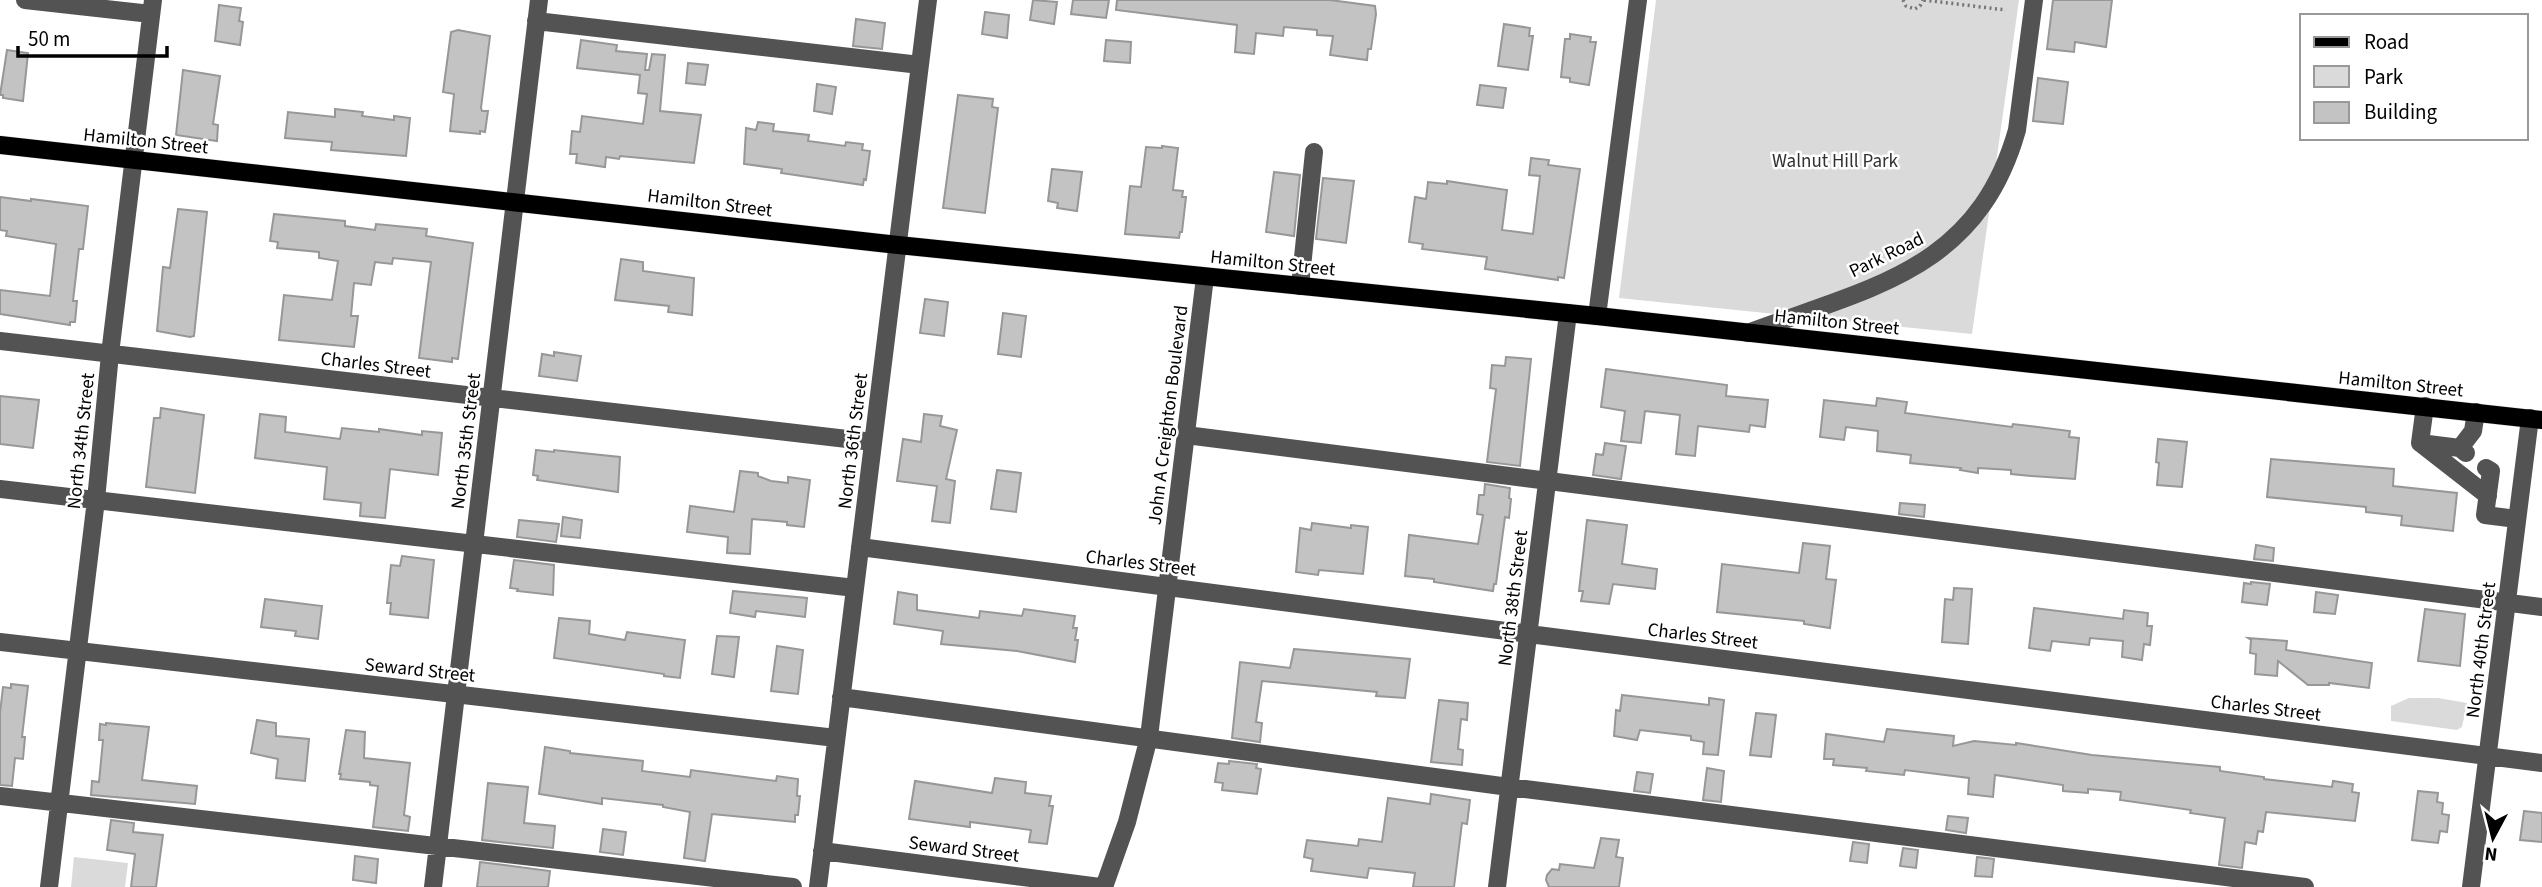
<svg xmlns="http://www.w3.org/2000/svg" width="2542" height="887" viewBox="0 0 2542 887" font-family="'Source Sans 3',sans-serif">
<rect width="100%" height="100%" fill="#fff"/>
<path fill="#dadada" d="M1656 0H2019L1972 334 1619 298Z
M2409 698H2438L2467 703 2462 727 2457 730 2391 721V706Z
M74 857 128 863 125 887H71Z"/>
<path fill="#c3c3c3" stroke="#979797" stroke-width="2" d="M1033 0 1057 2 1054 24 1030 20Z
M1073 0H1109L1106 18 1071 14Z
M1117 0H1330L1375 6 1376 14 1371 49H1368L1367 60 1330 55 1333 36 1317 35V30L1284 27 1283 36 1256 33 1254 54 1235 52 1237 25 1116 10Z
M2053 0H2112L2106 47 2075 42 2074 52 2047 49Z
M219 5 241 8 239 21 243 22 240 45 215 41Z
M985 12 1009 15 1007 38 982 34Z
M856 19 885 23 882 49 853 46Z
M1504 24 1530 28 1529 36H1533L1528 70 1498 66Z
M458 30 490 36 481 108 482 111H488L485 132 480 131V134L450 131 454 94 443 92 451 32Z
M1570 34 1591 37 1590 42H1596L1589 85 1570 82V78L1561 77 1565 39H1570Z
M581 40 617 45 616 51 647 54 645 70H649L652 54 665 55 660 111 701 115 694 163 620 156 619 159 606 157 605 167 576 163 577 154H570L572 131 580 132 582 116 643 124 647 94 638 93 640 75 577 68Z
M1106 40 1131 42 1130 63 1104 61Z
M7 50 28 53 23 101 3 98V95H0Z
M688 63 708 65 705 85 686 83Z
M183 70 220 76 213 124 218 125 217 141 176 135Z
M2038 78 2068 82 2063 124 2033 121Z
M817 84 836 87 832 114 814 111Z
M1480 85 1506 88 1503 108 1477 105Z
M958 95 993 99 992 107 998 108 985 213 943 208Z
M335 109 363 112 362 116 394 120V116L410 118 406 156 331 150 332 142 285 138 288 112 335 117Z
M758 122 774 124 773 131 809 135 808 141 845 146 846 142 863 144 862 150 870 151 866 180 864 179 863 185 781 173 782 169 744 164 746 128 756 130Z
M1162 146 1178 148 1173 190 1183 191 1182 197H1186L1182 232H1180L1179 238 1125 234 1130 186 1141 187 1146 147 1162 148Z
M1531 158 1549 160 1548 165 1580 169 1564 278 1558 277V280L1485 269 1487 257 1422 249 1423 244 1409 242 1415 197 1426 199 1428 182 1447 184V181L1507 190 1502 230 1533 234 1540 176 1529 175Z
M1052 169 1082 172 1077 211 1057 208 1058 203 1048 201Z
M1274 172 1300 175 1294 236 1266 232Z
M1323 178 1354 181 1346 243 1316 239Z
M0 197 31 201V199L88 206 83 249H79L73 301H77L75 322H70V325L0 314V290L50 296 56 244 6 236 7 231 0 230Z
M178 209 207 212 194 336 190 337 157 331 163 267 170 268Z
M274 214 345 221V226L375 230 376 224 427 229 426 236 473 243 458 359 452 358V362L419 358 431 262 393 258 392 264 375 262 371 285 354 283 351 316H358L354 347 279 340 284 295 332 300 338 261 319 258V252L277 248 278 242 270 241Z
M621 259 643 262V271L694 278 692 315 668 312 669 306 615 300Z
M925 299 948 302 944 336 920 333Z
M1003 313 1026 316 1021 357 998 354Z
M554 352 581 356 577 381 539 376 542 354 554 356Z
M1506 357 1531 359 1520 466 1487 462 1496 389 1490 388 1492 365 1505 366Z
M1606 369 1727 385 1726 396 1768 400 1765 427 1750 425 1749 432 1698 426 1695 456 1676 454 1680 415 1645 411 1641 443 1621 441 1625 411 1601 407Z
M0 396 39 400 33 448 0 444Z
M1877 398 1907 402 1905 413 2012 427 2013 424 2070 431 2069 437 2079 438 2075 479 2031 476 2011 474V470L1978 468V473L1960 470 1961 468 1910 463 1911 455 1877 451 1878 431 1846 427 1844 440 1820 437 1824 400 1876 406Z
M161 408 204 415 195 493 146 487 154 418H160Z
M260 414 286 417 285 432 340 439 342 428 379 432V429L422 435V431L442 433 438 475 390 469 385 518 360 516 361 503 324 499 327 467 255 458Z
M924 414 942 416 940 426 957 430 946 479 955 481 950 523 932 521 937 486 897 481 903 439 921 442Z
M2158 439 2187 442 2182 487 2157 485 2159 463 2156 462Z
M1605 443 1626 446 1621 479 1593 475 1596 454 1603 455Z
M536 450 554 452V450L620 457 618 492 537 480 538 476 533 475Z
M2271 459 2394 469 2393 486 2457 493 2453 531 2401 525 2402 516 2366 512V507L2267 497Z
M997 470 1021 473 1016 512 991 509Z
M740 471 758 473V476L771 481 788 483V477L810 480 804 527 787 525V522L752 519 750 554 727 553 728 537 687 532 690 506 734 512Z
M1485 484 1510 488 1509 498 1511 499 1509 518 1505 517 1496 584H1494L1493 591 1434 582V579L1405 576 1409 535 1478 544 1483 515 1477 514 1479 495H1484Z
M1900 503 1925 505 1924 517 1899 514Z
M563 517 582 520 580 538 561 536Z
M519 520 559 524 556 542 517 537Z
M1587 520 1627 525 1622 564 1657 569 1655 589 1613 584 1609 604 1581 601 1583 591H1579Z
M1312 523 1351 528V525L1368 527 1363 574 1319 570 1318 575 1296 572 1300 528 1311 530Z
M1803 543 1830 546 1826 579 1836 580 1830 628 1804 624V621L1717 612 1722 564 1799 573Z
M2256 545 2274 548 2273 561 2254 559Z
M402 556 434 560 428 618 390 614 391 603H387L391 565 400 566Z
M514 560 554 565 553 595 517 591 518 589 510 588Z
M2251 582 2270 584 2267 605 2242 602 2244 583 2251 584Z
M1954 588 1972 589 1968 644 1942 642 1945 599 1953 600Z
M733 591 807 598 805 617 756 611 755 617 730 613Z
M898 592 917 595V610L979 618 980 611 1022 616 1024 609 1075 616 1073 628H1077L1075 640H1078L1075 662 1017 651 941 644 943 631 894 624Z
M2316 592 2338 595 2335 614 2314 612Z
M265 599 322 606 318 639 295 636 296 631 261 627Z
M2034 608 2123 619 2124 610 2148 613 2147 626H2152L2150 645 2144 644 2142 660 2122 657 2123 641 2090 638 2089 645 2052 641 2050 651 2029 648Z
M2425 609 2465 614 2460 666 2418 661Z
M559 618 590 621 589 634 625 640 627 632 685 640 680 678 664 676V674L554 658Z
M717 636 739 637 734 677 712 674Z
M2248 638 2287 641 2286 650 2372 663 2369 688 2329 683V685H2308L2278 661 2277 676 2255 674 2256 654 2250 653 2251 640Z
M777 646 803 650 798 694 771 691Z
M1294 649 1410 659 1405 698 1376 696 1377 692 1262 681 1256 722 1262 723 1260 742 1232 738 1240 662 1290 668Z
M11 684 28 686 22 737H25L23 759 15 758 12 786 0 785V713L3 687 11 688Z
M1622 695 1709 705V698L1724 700 1718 755 1703 754 1704 742 1691 740V736L1640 730 1637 740 1614 736 1616 710 1620 711Z
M1439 700 1468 703 1467 720 1461 719 1458 749 1463 750 1462 765 1431 762Z
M1756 713 1776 715 1771 757 1750 755Z
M257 720 276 723V736L309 739 305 781 276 778 278 759 251 753Z
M106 723 149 727 142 780 197 786 195 804 91 795 92 781 99 782 103 740H99L100 724 106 725Z
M1887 729 1954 736 1953 746 1974 741 2016 745V743L2092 755 2220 767V771L2264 777V779L2332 787 2333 781 2353 784 2352 792 2359 793 2355 821 2266 812 2263 832 2258 831 2256 844 2245 842 2242 868 2219 865 2225 818 2190 813 2191 810 2120 800 2121 792 2088 789V793L2063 791V785L1995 775 1993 797 1968 794 1969 778 1905 770 1904 775 1866 771 1867 768 1833 765 1834 759H1824L1826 734 1884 742Z
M346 730 365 732 364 758 410 763 404 815 410 817 408 831 373 827 378 786 370 785V782L340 779 341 774H339Z
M545 747 570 751V753L643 761 642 771 690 777 691 770 776 781 777 776 798 779 797 796H800L798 815H795V822L712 814 705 861 684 858 690 812 663 807V805L602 798V804L539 794Z
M1229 761 1257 764 1256 768 1261 769 1257 794 1222 790 1223 783 1215 782 1218 763 1229 764Z
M1707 768 1724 771 1721 802 1703 800Z
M1637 772 1653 774 1650 793 1634 791Z
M995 778 1026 782 1025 793 1051 796 1049 806H1053L1047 844 1029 842 1031 830 970 822V827L909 819 915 781 992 793Z
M488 783 528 787 524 823 555 826 553 848 482 840Z
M2418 791 2438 793 2437 802 2443 803 2442 814 2449 815 2447 832 2440 831 2438 843 2412 840Z
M1431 794 1470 800 1467 824 1462 823 1454 887H1413L1415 873 1369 868 1367 878 1311 871 1313 859 1304 857 1307 840 1358 846 1359 839 1382 842 1388 798 1430 804Z
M2524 811 2542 813V842L2520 840Z
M1948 816 1968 818 1966 833 1946 830Z
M111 820 134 823 133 832 163 835 156 887H131L135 854 107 850Z
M603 829 626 832 623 855 600 852Z
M1601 838 1619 840 1616 857 1623 858 1619 887H1549L1546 880 1547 875 1552 869 1559 870 1560 864 1594 868Z
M1853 842 1869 844 1867 863 1850 861Z
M1903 848 1918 850 1916 868 1900 866Z
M355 856 378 859 376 883 353 880Z
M1977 857 1994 859 1992 877 1975 876Z
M480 862 550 871 548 887H477Z"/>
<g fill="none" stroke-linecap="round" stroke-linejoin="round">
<defs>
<path id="major" d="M0 145 898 245 1597 316 2542 420"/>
</defs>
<use href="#major" stroke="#dbdbdb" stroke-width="19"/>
<path stroke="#757575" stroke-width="3.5" stroke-dasharray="2 3.5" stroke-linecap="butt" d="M1903 0 1906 6 1915 9 1920 6 1923 0
M1924 0 2006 10"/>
<path stroke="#535353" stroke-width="18" d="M25 0 151 14
M536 21 920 65
M1300 286 1314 152
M1597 316 1638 0
M1748 333C1870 287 1977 271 2017 130L2034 0
M0 341 873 442
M2425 406 2420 443 2460 448 2466 453
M1186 435 2542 607
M2420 443 2488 496
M2460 448 2473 431 2476 412
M2486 468 2491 471 2485 515 2517 519
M0 489 855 588
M860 547 1529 634 2542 763
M0 642 836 738
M841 697 1509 787 2305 887
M0 796 793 887
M822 851 1100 887
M49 887 96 500 110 354 153 0
M433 887 539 0
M818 887 928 0
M1104 887 1127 822 1149 737 1205 277
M1497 887 1568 313
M2471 887 2530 418"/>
<use href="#major" stroke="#000" stroke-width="18"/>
</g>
<g text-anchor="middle" stroke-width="5" stroke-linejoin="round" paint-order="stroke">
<g font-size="19" fill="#000" stroke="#fff">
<text transform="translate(146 140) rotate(6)" y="7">Hamilton Street</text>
<text transform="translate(710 202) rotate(7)" y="7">Hamilton Street</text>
<text transform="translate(1886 254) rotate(-26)" y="7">Park Road</text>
<text transform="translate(1273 262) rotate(6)" y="7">Hamilton Street</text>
<text transform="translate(1837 321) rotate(6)" y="7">Hamilton Street</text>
<text transform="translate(376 364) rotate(7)" y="7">Charles Street</text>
<text transform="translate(2401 383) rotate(6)" y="7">Hamilton Street</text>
<text transform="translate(1167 415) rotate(-83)" y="7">John A Creighton Boulevard</text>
<text transform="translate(80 441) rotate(-84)" y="7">North 34th Street</text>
<text transform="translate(465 441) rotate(-83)" y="7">North 35th Street</text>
<text transform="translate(852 441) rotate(-83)" y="7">North 36th Street</text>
<text transform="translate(1141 562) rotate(7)" y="7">Charles Street</text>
<text transform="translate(1512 598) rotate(-83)" y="7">North 38th Street</text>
<text transform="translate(1703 635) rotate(7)" y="7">Charles Street</text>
<text transform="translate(2480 650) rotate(-83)" y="7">North 40th Street</text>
<text transform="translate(420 669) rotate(6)" y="7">Seward Street</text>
<text transform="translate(2266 707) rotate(7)" y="7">Charles Street</text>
<text transform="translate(964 848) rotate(7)" y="7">Seward Street</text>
</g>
<g font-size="19" fill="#313131" stroke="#fff">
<text x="1835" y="167">Walnut Hill Park</text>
</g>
</g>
<rect x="2300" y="14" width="228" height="126" fill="#ffffff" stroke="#999999" stroke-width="2"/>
<rect x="2314" y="37" width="35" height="10" fill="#000000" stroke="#999999" stroke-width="2"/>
<text x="2364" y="49" font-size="21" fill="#000000">Road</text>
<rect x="2314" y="66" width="35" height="21" fill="#dadada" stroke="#999999" stroke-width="2"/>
<text x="2364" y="84" font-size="21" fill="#000000">Park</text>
<rect x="2314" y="102" width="35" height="21" fill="#c3c3c3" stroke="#999999" stroke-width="2"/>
<text x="2364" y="119" font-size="21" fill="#000000">Building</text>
<g transform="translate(2493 838) rotate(187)" stroke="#ffffff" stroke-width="5" paint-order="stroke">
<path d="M0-5L12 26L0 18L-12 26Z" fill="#000000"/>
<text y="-10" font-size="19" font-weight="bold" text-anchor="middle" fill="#000000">N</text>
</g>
<path d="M18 46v10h149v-10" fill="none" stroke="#000000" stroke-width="3.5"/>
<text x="28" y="46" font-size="21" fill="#000000" stroke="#ffffff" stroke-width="5" paint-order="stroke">50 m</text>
</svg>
